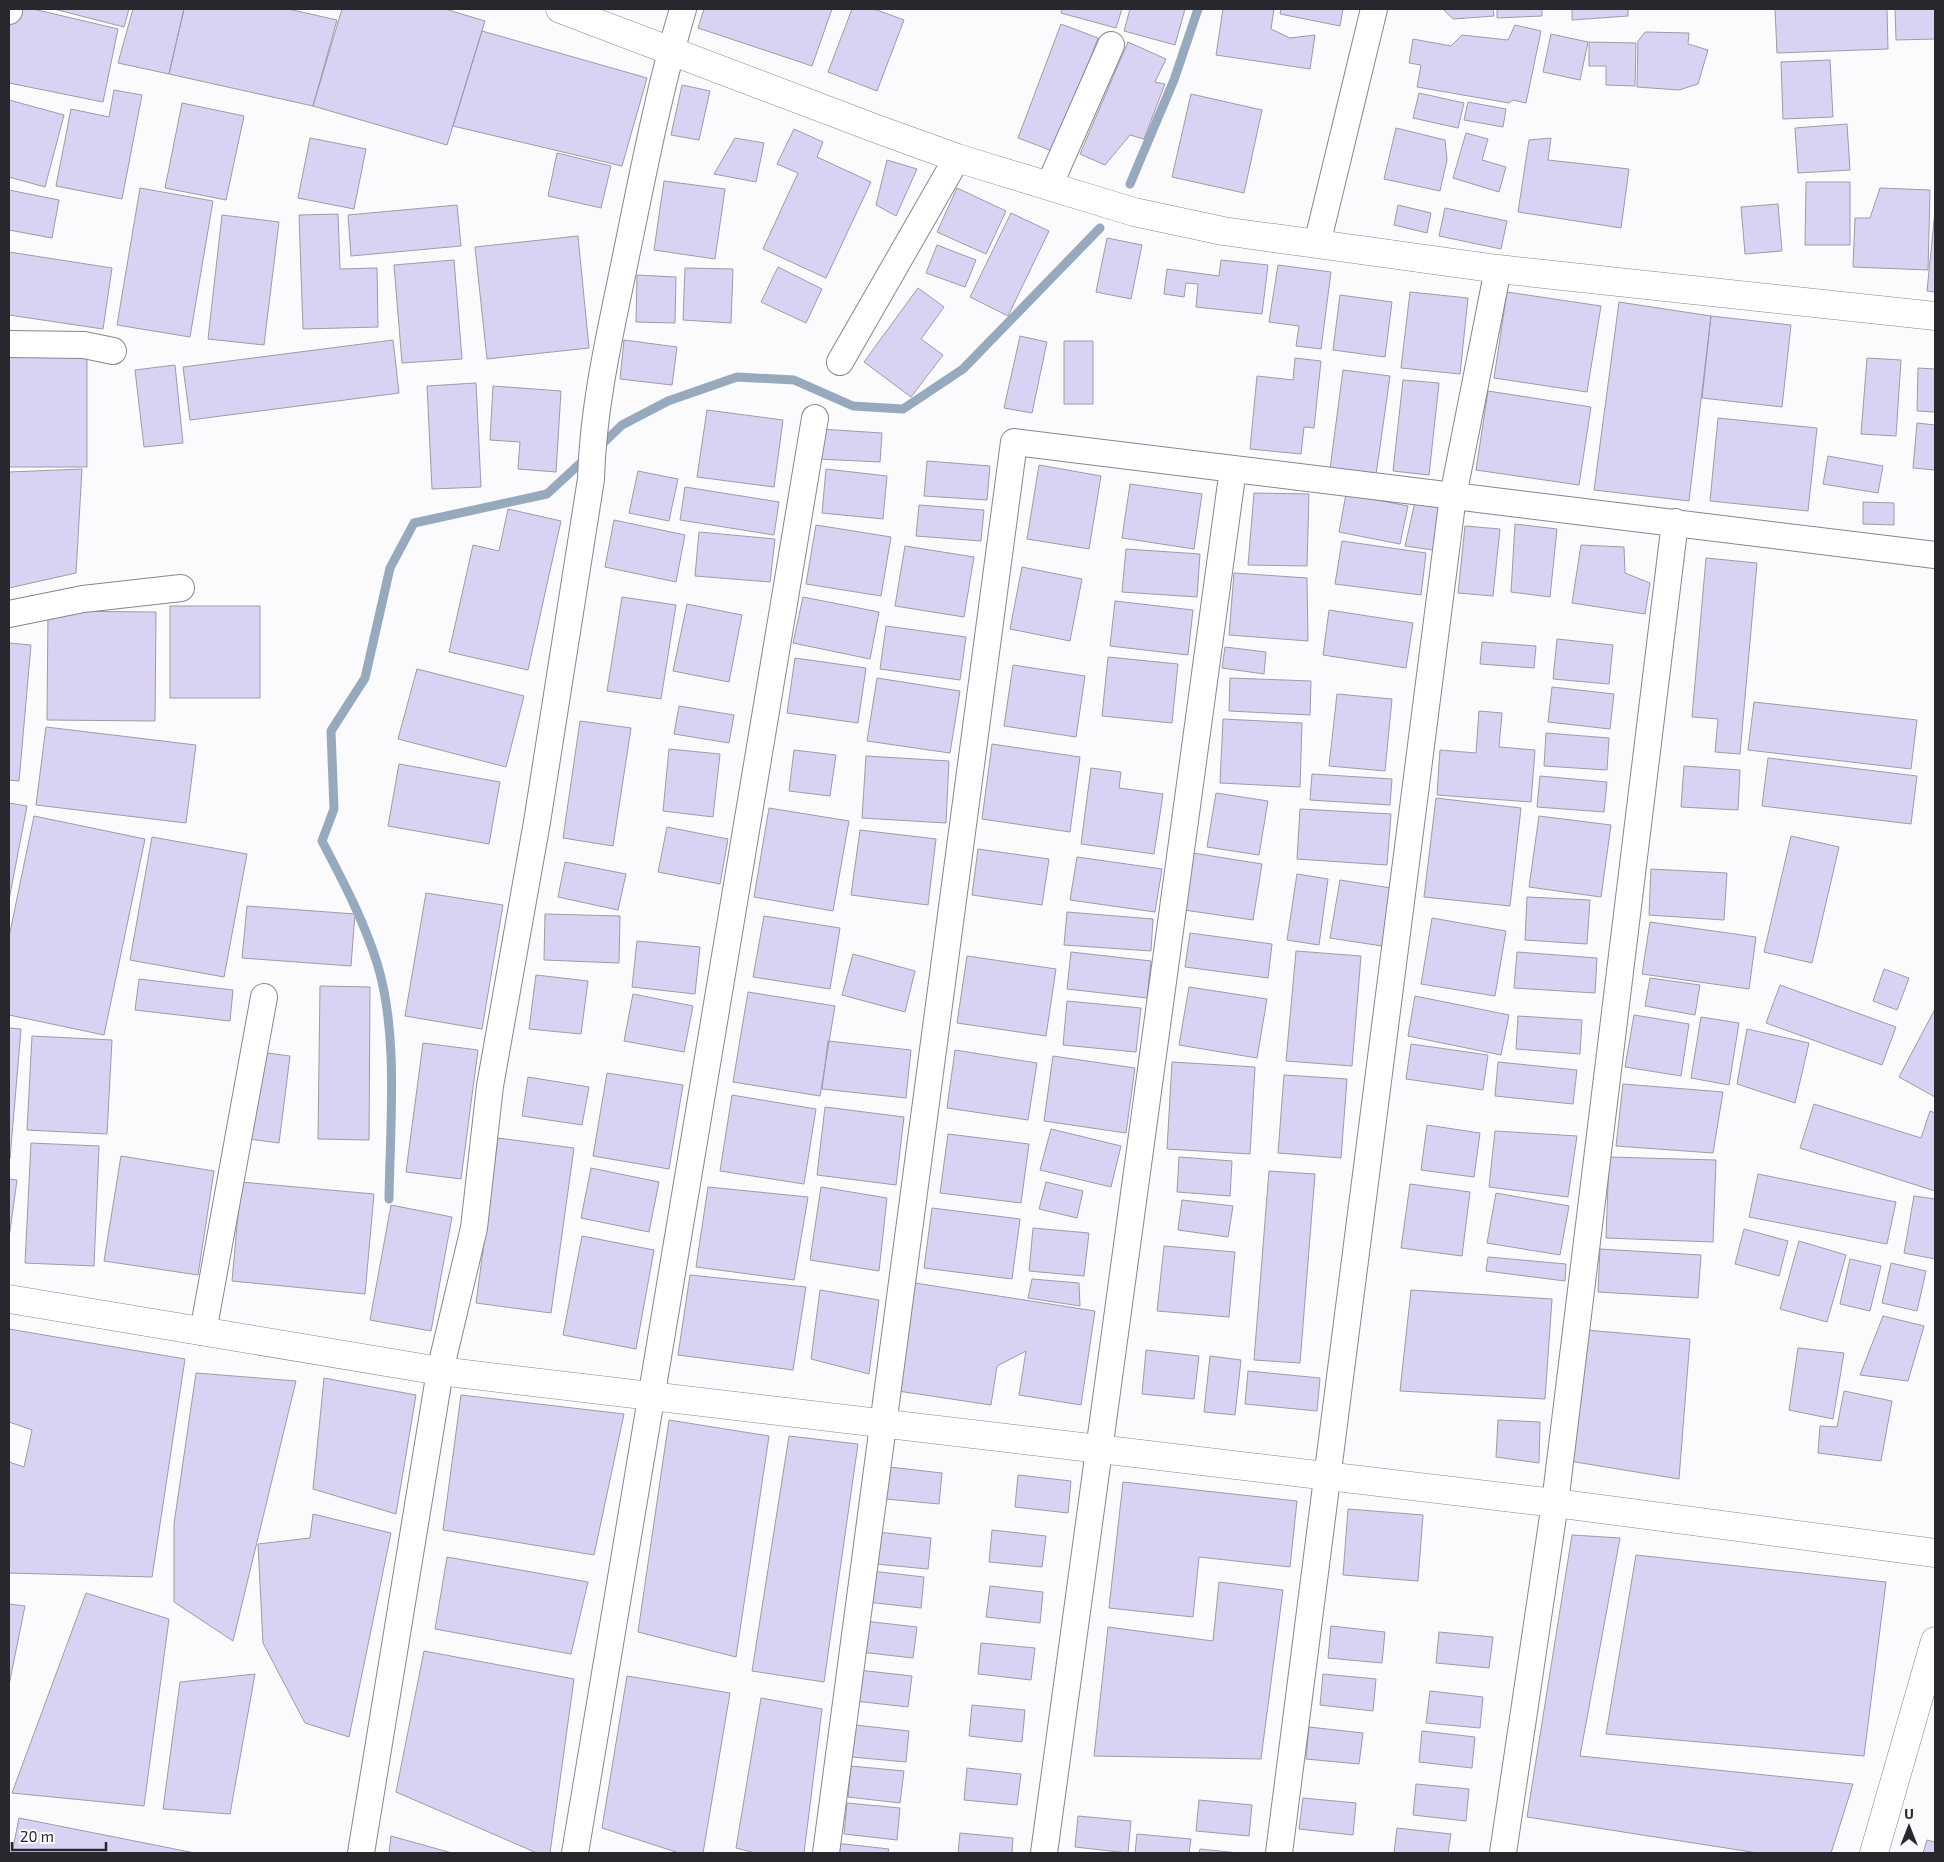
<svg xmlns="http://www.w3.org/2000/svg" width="1944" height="1862" viewBox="0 0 1944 1862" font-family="'Exo 2',sans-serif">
<rect width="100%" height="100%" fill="#fbfafd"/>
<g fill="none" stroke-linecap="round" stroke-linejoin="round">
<path stroke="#97aabd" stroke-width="9" d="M1130 184 1174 80 1198 9
M599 447 622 425 668 401 737 377 794 380 853 406 903 409 963 369 1100 228
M389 1199C390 1126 399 1033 377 963 364 921 343 881 322 841L334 809 331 731 365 678 390 568 414 523 547 494 587 457"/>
</g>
<path fill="#dad2f3" stroke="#9e9ba9" d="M12 9H33L118 29 103 102 9 83V25Z
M54 9H129L124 27Z
M133 9H184L169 74 118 63Z
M184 9H288L337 20 313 106 169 74Z
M342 9H445L485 21 447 145 313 106Z
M704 9H832L812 66 698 28Z
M852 9H874L904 20 877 91 828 72Z
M1062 9H1122L1116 28 1061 13Z
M1130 9H1185L1175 45 1124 31Z
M1223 9H1274L1271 29 1290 38 1315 35 1310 69 1216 55Z
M1281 9H1343L1340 26 1280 14Z
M1443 9H1493L1494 16 1453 19Z
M1497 9H1542V16L1497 18Z
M1572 9H1628V16L1572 20Z
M1775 9H1887L1888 49 1777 53Z
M1895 9H1935V39L1896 40Z
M1061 24 1098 38 1055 152 1018 138Z
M1515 25 1541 31 1526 103 1513 100 1509 103 1417 87 1421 65 1409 63 1413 39 1451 46 1462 35 1508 40Z
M482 31 647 78 622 166 453 126Z
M1645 32 1689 33 1688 44 1708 50 1698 84 1679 90 1637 87 1638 41Z
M1551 34 1588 42 1580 80 1543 72Z
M1128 42 1166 59 1155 82 1165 84 1144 139 1130 135 1105 165 1080 154Z
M1589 42 1636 43 1635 86 1606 85V66H1589Z
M1830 60 1833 117 1783 119 1781 62Z
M682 85 710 91 699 140 671 135Z
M114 90 142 95 122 199 56 186 71 109 109 117Z
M1419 93 1464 103 1458 128 1413 118Z
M1191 94 1262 110 1244 193 1172 177Z
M9 100 64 115 45 187 9 177Z
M1468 102 1506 109 1503 127 1464 120Z
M182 103 244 116 226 200 165 188Z
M1847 124 1850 170 1798 173 1795 128Z
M1396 128 1445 140 1447 160 1440 191 1384 179Z
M794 129 823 142 817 157 871 182 826 278 763 249 798 173 777 164Z
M1466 133 1488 139 1482 160 1506 167 1499 192 1453 178Z
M310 138 366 149 354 209 298 198Z
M735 138 764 143 756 182 714 174Z
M1551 138 1548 160 1629 169 1621 228 1518 212 1529 140Z
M557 153 611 166 601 208 548 196Z
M887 160 917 169 896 216 876 205Z
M664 181 725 189 715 259 654 250Z
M1806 182H1850V245H1805Z
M140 188 213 201 190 337 117 325Z
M957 188 1006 211 986 254 937 232Z
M1880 188 1930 190 1928 270 1853 267 1855 218H1870Z
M9 190 59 200 52 238 9 230Z
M1778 204 1782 251 1745 254 1741 207Z
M457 205 461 246 351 256 348 215Z
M1398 205 1431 213 1427 233 1394 225Z
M1445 208 1507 221 1501 249 1439 236Z
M1935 211V292L1927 291Z
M1011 213 1049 231 1008 316 970 297Z
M338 214 340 269 377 268 378 327 303 329 299 215Z
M222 215 279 222 264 345 208 339Z
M578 236 589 348 487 359 475 247Z
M1107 238 1142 245 1131 299 1096 292Z
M937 245 976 260 965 287 926 273Z
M9 252 112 268 103 329 9 315Z
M454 260 462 359 402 363 394 265Z
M1221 260 1268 265 1262 314 1196 307 1198 284 1186 283 1184 297 1164 294 1167 269 1219 276Z
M1278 265 1331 272 1321 349 1296 346 1299 326 1269 322Z
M778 267 822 289 806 323 761 302Z
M685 268 733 269 731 323 683 320Z
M637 275 676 277 675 323 636 322Z
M918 288 944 307 921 339 943 355 911 397 864 362Z
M1410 292 1468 298 1460 374 1401 368Z
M1507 292 1601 306 1587 392 1494 378Z
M1340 295 1392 302 1385 357 1333 350Z
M1619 302 1711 316 1689 501 1594 490Z
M1711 316 1791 325 1782 407 1702 398Z
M1020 336 1047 342 1032 413 1004 408Z
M393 340 399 393 190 420 183 367Z
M624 340 677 347 672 385 620 379Z
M1064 341H1093V404H1064Z
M9 354H87V467H9Z
M1295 358 1321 361 1314 428 1304 427 1301 454 1250 449 1257 376 1293 380Z
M1867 358 1901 360 1896 436 1861 434Z
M175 365 183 443 144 447 135 370Z
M1918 368 1935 369V412L1917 411Z
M1343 370 1390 376 1376 475 1330 469Z
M1403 380 1439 383 1429 475 1393 471Z
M476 383 481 487 432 489 427 386Z
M493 386 561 391 556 472 518 469 520 442 490 440Z
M1488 391 1591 407 1579 485 1476 470Z
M707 410 783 420 774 487 697 477Z
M1718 418 1817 428 1808 511 1710 501Z
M1917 423 1935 425V470L1913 468Z
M820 429 882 433 880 462 818 459Z
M1828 456 1883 466 1878 493 1823 484Z
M927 461 990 466 987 500 924 496Z
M1039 465 1101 476 1089 549 1027 539Z
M82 469 76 573 9 588V472Z
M826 469 887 476 883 519 822 513Z
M638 471 678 479 669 521 629 513Z
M1130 484 1202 494 1194 549 1122 538Z
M685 487 779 502 774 535 680 520Z
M1254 493 1309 494 1307 566 1248 565Z
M1346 494 1408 506 1400 544 1339 532Z
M1415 502 1444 509 1433 550 1405 546Z
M1863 502 1894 503V525L1863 524Z
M919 505 984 510 981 541 916 536Z
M508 509 561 521 528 670 449 652 473 545 499 551Z
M614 520 685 535 676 582 605 567Z
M1515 524 1557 529 1550 597 1511 592Z
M816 525 891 537 881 596 806 584Z
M1465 526 1500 529 1493 596 1458 593Z
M699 532 775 539 770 582 695 576Z
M1342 541 1426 553 1421 595 1335 584Z
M1581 545 1624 547 1625 573 1650 583 1645 614 1572 603Z
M905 546 974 557 964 617 895 606Z
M1126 549 1200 554 1197 597 1122 592Z
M1706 558 1757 563 1740 754 1715 752 1718 719 1692 717Z
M1022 567 1082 579 1070 641 1010 629Z
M1234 573 1307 578 1308 641 1229 635Z
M622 597 676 605 661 699 607 691Z
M803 597 879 612 870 659 793 643Z
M1115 601 1193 610 1188 655 1110 646Z
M687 604 742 615 729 682 673 671Z
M170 606H260V698H170Z
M1329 610 1413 623 1406 668 1323 655Z
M48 611 156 612 155 721 47 720Z
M886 626 966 637 960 680 880 669Z
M1557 639 1613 645 1609 684 1553 679Z
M1482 642 1536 646 1534 668 1480 664Z
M9 643 31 645 19 781 9 780Z
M1225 647 1266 652 1264 674 1222 668Z
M1108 657 1178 664 1172 723 1102 716Z
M795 658 866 668 858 723 787 713Z
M1013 665 1085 676 1076 737 1004 726Z
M417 669 524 696 506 767 398 739Z
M877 678 960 691 950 753 867 741Z
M1230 678 1311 681 1310 715 1229 711Z
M1552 687 1614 694 1610 729 1548 722Z
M1337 694 1392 699 1385 771 1329 766Z
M1754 702 1917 720 1911 769 1748 750Z
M679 706 734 715 729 743 674 734Z
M1479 711 1502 713 1499 747 1535 750 1531 802 1437 795 1440 750 1476 753Z
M1223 719 1302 723 1300 787 1220 783Z
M580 721 631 728 613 846 563 838Z
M46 727 196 745 186 823 36 805Z
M1546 733 1609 738 1607 770 1544 766Z
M992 744 1080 757 1070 832 982 819Z
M669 749 720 754 713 817 663 811Z
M794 750 836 755 830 796 789 791Z
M866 756 949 761 946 823 862 818Z
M1768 758 1917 776 1911 824 1762 806Z
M399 764 500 782 489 844 388 826Z
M1684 766 1740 770 1738 810 1681 807Z
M1091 768 1121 772 1119 788 1163 794 1154 854 1081 844Z
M1312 774 1392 779 1390 805 1310 800Z
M1540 776 1607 782 1604 812 1537 807Z
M1216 793 1268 801 1259 855 1207 847Z
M1436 798 1521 808 1510 906 1424 897Z
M9 803 27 806 9 900Z
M769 808 849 821 833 911 754 897Z
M1300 809 1391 814 1387 865 1297 859Z
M34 816 145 839 104 1035 9 1015V937Z
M1539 816 1611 825 1601 897 1529 887Z
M667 827 728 839 720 884 658 872Z
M860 830 936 839 928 905 851 895Z
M1791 836 1839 847 1812 963 1764 952Z
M152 837 247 854 224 977 130 960Z
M978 849 1049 859 1042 905 972 895Z
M1193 853 1262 864 1253 920 1184 910Z
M1077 857 1162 869 1155 912 1070 900Z
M565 862 626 874 618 910 558 897Z
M1651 869 1727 873 1724 920 1649 915Z
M1297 874 1328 879 1319 945 1287 940Z
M1340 880 1391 888 1382 946 1330 938Z
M426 893 503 905 482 1029 405 1016Z
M1527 897 1590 900 1587 944 1525 940Z
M247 906 355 914 351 966 242 958Z
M1067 912 1153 919 1151 951 1064 945Z
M545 914 620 916 619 963 544 960Z
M764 916 840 928 830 989 753 977Z
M1432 918 1506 931 1495 996 1421 984Z
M1650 922 1756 937 1749 989 1642 974Z
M1190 933 1272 944 1268 978 1185 967Z
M637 941 700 947 695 994 632 987Z
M1296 951 1361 956 1352 1066 1286 1061Z
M1071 952 1151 961 1147 998 1067 989Z
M1517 952 1597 958 1595 993 1514 988Z
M853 954 915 971 905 1012 842 995Z
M967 956 1056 969 1046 1036 957 1023Z
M1884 969 1909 978 1897 1010 1873 1001Z
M536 975 588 981 581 1034 529 1029Z
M1650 978 1700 985 1695 1015 1645 1006Z
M139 979 233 990 230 1021 135 1010Z
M1780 985 1896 1027 1882 1065 1766 1023Z
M320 986 370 987 369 1140 318 1139Z
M1189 987 1267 999 1257 1058 1179 1045Z
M748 992 835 1006 820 1096 733 1082Z
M633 994 693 1006 684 1052 624 1041Z
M1415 996 1509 1015 1501 1055 1408 1036Z
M1067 1001 1141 1008 1136 1052 1063 1045Z
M1935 1009V1097L1899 1077Z
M1634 1015 1689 1024 1681 1076 1625 1067Z
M1518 1016 1582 1020 1580 1054 1516 1049Z
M1701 1017 1739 1023 1729 1085 1691 1078Z
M9 1028 21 1029 10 1159H9Z
M1747 1029 1809 1043 1795 1103 1737 1084Z
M32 1036 112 1040 107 1134 27 1130Z
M828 1041 911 1050 906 1098 822 1089Z
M423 1043 478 1050 461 1179 406 1172Z
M1411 1044 1488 1055 1483 1090 1406 1079Z
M955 1050 1037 1063 1028 1120 947 1108Z
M260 1052 290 1056 279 1143 249 1139Z
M1053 1056 1135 1068 1126 1133 1044 1121Z
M1172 1062 1255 1067 1250 1154 1167 1149Z
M1498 1062 1577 1070 1573 1104 1495 1096Z
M607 1073 683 1085 669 1169 593 1156Z
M1284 1075 1347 1079 1341 1158 1278 1153Z
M528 1077 589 1087 582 1125 522 1116Z
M1623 1084 1723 1092 1713 1153 1616 1146Z
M732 1095 816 1109 804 1184 720 1171Z
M1814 1104 1921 1138 1930 1111 1935 1113V1191L1800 1148Z
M825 1107 904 1117 896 1185 817 1175Z
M1427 1125 1480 1133 1474 1177 1421 1170Z
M1051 1129 1121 1146 1111 1187 1040 1170Z
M1495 1131 1577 1136 1568 1197 1489 1187Z
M948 1134 1029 1144 1021 1203 940 1193Z
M498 1138 574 1148 551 1313 476 1303Z
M31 1143 99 1146 94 1266 25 1263Z
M121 1156 214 1171 198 1275 104 1261Z
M1179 1157 1232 1161 1230 1196 1177 1192Z
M1609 1157 1716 1160 1713 1242 1606 1238Z
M591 1168 659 1182 649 1232 581 1218Z
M1269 1171 1315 1174 1300 1363 1254 1360Z
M1758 1174 1896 1202 1887 1244 1749 1217Z
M9 1179 17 1180 9 1238Z
M241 1182 374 1194 365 1294 232 1281Z
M1046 1182 1083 1191 1077 1218 1039 1209Z
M1410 1184 1470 1192 1462 1256 1401 1248Z
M708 1187 808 1197 794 1280 696 1267Z
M821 1187 887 1198 879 1271 810 1260Z
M1496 1193 1569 1206 1560 1255 1487 1243Z
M1914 1196 1935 1199V1259L1904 1253Z
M1182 1200 1233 1206 1228 1237 1178 1230Z
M391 1205 452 1217 431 1331 370 1320Z
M932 1208 1020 1219 1012 1279 924 1268Z
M1033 1228 1089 1233 1084 1276 1029 1271Z
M1744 1229 1788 1241 1779 1276 1735 1264Z
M582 1236 654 1250 636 1349 563 1335Z
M1799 1241 1846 1255 1827 1322 1780 1309Z
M1164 1246 1235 1252 1229 1317 1157 1311Z
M1600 1249 1701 1255 1698 1298 1598 1292Z
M1488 1257 1566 1264 1565 1281 1486 1271Z
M1850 1259 1881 1266 1870 1311 1840 1304Z
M1891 1263 1926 1271 1917 1311 1882 1303Z
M690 1275 806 1287 793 1370 678 1355Z
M1032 1279 1079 1283 1080 1306 1028 1298Z
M915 1283 1095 1311 1081 1405 1019 1395 1026 1351 997 1366 991 1405 898 1391Z
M820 1290 879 1300 869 1374 811 1359Z
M1411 1290 1552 1299 1545 1399 1400 1391Z
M1883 1316 1924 1326 1908 1381 1860 1375Z
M9 1329 185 1359 152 1577 9 1573V1462L24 1467 32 1430 9 1422Z
M1586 1330 1690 1339 1679 1479 1569 1461Z
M1798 1348 1844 1353 1833 1419 1789 1410Z
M1146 1350 1199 1356 1194 1399 1142 1394Z
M1210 1356 1241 1360 1235 1415 1204 1412Z
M1248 1371 1320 1378 1317 1411 1245 1404Z
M196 1373 296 1381 233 1641 174 1602V1524Z
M324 1378 416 1395 396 1514 313 1489Z
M1844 1391 1892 1401 1881 1461 1818 1453 1820 1426 1837 1427Z
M461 1395 624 1414 594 1555 443 1530Z
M669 1420 769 1436 736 1657 638 1632Z
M1498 1420 1540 1422 1539 1463 1496 1457Z
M789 1436 858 1444 824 1682 752 1671Z
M889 1467 942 1473 939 1504 886 1499Z
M1018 1475 1071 1481 1068 1513 1015 1507Z
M1123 1482 1297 1501 1290 1567 1199 1557 1193 1617 1109 1608Z
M1348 1509 1423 1515 1418 1581 1343 1575Z
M313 1514 391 1533 349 1737 305 1723 263 1643 258 1544 310 1538Z
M992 1530 1046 1536 1042 1567 989 1562Z
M878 1532 931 1538 928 1569 875 1564Z
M1572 1535 1620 1538 1580 1756 1853 1784 1831 1853H1758L1527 1817Z
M1636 1555 1886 1582 1864 1756 1606 1734Z
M447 1557 588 1582 571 1654 435 1629Z
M871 1571 924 1577 921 1608 867 1602Z
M1219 1582 1283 1590 1261 1759 1094 1756 1108 1627 1213 1641Z
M990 1586 1043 1592 1040 1623 986 1617Z
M86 1593 169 1619 144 1806 12 1793Z
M9 1604 25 1606 9 1685Z
M864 1621 917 1627 913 1658 860 1652Z
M1331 1626 1385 1632 1382 1663 1328 1658Z
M1439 1632 1493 1637 1489 1668 1436 1663Z
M981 1643 1035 1648 1031 1680 978 1674Z
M424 1651 574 1679 550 1853H537L396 1792Z
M858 1670 912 1676 908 1707 855 1701Z
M255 1674 230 1814 163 1809 180 1682Z
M1323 1674 1376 1679 1373 1711 1320 1705Z
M627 1676 730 1693 703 1853H679L602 1828Z
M1430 1691 1483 1697 1480 1728 1426 1723Z
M761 1698 822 1709 804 1853H755L736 1848Z
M972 1705 1025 1710 1022 1742 969 1736Z
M855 1725 909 1731 906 1762 852 1757Z
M1309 1727 1363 1733 1359 1764 1306 1759Z
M1422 1731 1475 1737 1472 1768 1419 1762Z
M851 1766 904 1771 900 1803 848 1797Z
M967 1768 1021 1774 1017 1805 964 1800Z
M1416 1784 1469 1789 1466 1821 1413 1815Z
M1303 1798 1356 1803 1353 1835 1299 1829Z
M1199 1800 1252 1805 1249 1836 1196 1831Z
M847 1803 900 1808 897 1840 844 1834Z
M1078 1816 1131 1821 1128 1853 1075 1847Z
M19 1818 195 1853H12Z
M1397 1828 1451 1834 1448 1853H1394Z
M960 1833 1013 1838 1012 1853H958Z
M1137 1834 1191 1839 1189 1853H1135Z
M391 1836 452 1853H389Z
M1927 1840 1935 1842V1853H1923Z
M835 1843 889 1849 888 1853H834Z
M1200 1849 1239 1853H1199Z"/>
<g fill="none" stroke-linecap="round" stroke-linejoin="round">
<defs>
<path id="minor" d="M9 11V9
M1049 186 1111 45
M1317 244 1374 9
M9 344 84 345 113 351
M840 362 957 158
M9 614 83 599 181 588
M203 1332 264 997
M361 1853 440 1371 474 1228 490 1086 537 822 591 479C593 404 611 330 626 256 643 173 659 90 683 9
M575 1853 815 418
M826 1853 1014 442 1935 555
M1044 1853 1233 469
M1279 1853 1453 496 1498 269
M1503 1853 1555 1503 1675 522"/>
<path id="tertiary" d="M560 9 877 129 957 158 1134 212 1223 231 1498 269 1935 316
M9 1299 440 1371 1555 1503 1935 1553"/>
<path id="secondary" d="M1874 1853 1935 1641"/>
</defs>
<use href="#minor" stroke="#888593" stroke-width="28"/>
<use href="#tertiary" stroke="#888593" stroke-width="29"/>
<use href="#secondary" stroke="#888593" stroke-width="29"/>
<use href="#minor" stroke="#fff" stroke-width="26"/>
<use href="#tertiary" stroke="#fff" stroke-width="28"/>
<use href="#secondary" stroke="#fff" stroke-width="28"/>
</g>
<rect width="1944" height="1862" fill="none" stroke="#28272d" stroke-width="20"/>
<g transform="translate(1909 1827)" stroke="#fbfafd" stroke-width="4" paint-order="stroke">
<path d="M0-4L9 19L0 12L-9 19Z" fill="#28272d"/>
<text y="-8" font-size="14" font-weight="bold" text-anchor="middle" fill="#28272d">U</text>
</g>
<path d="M12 1842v8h94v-8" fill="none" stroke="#28272d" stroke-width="2.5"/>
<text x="20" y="1842" font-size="15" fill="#28272d" stroke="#fbfafd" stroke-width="4" paint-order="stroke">20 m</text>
</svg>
